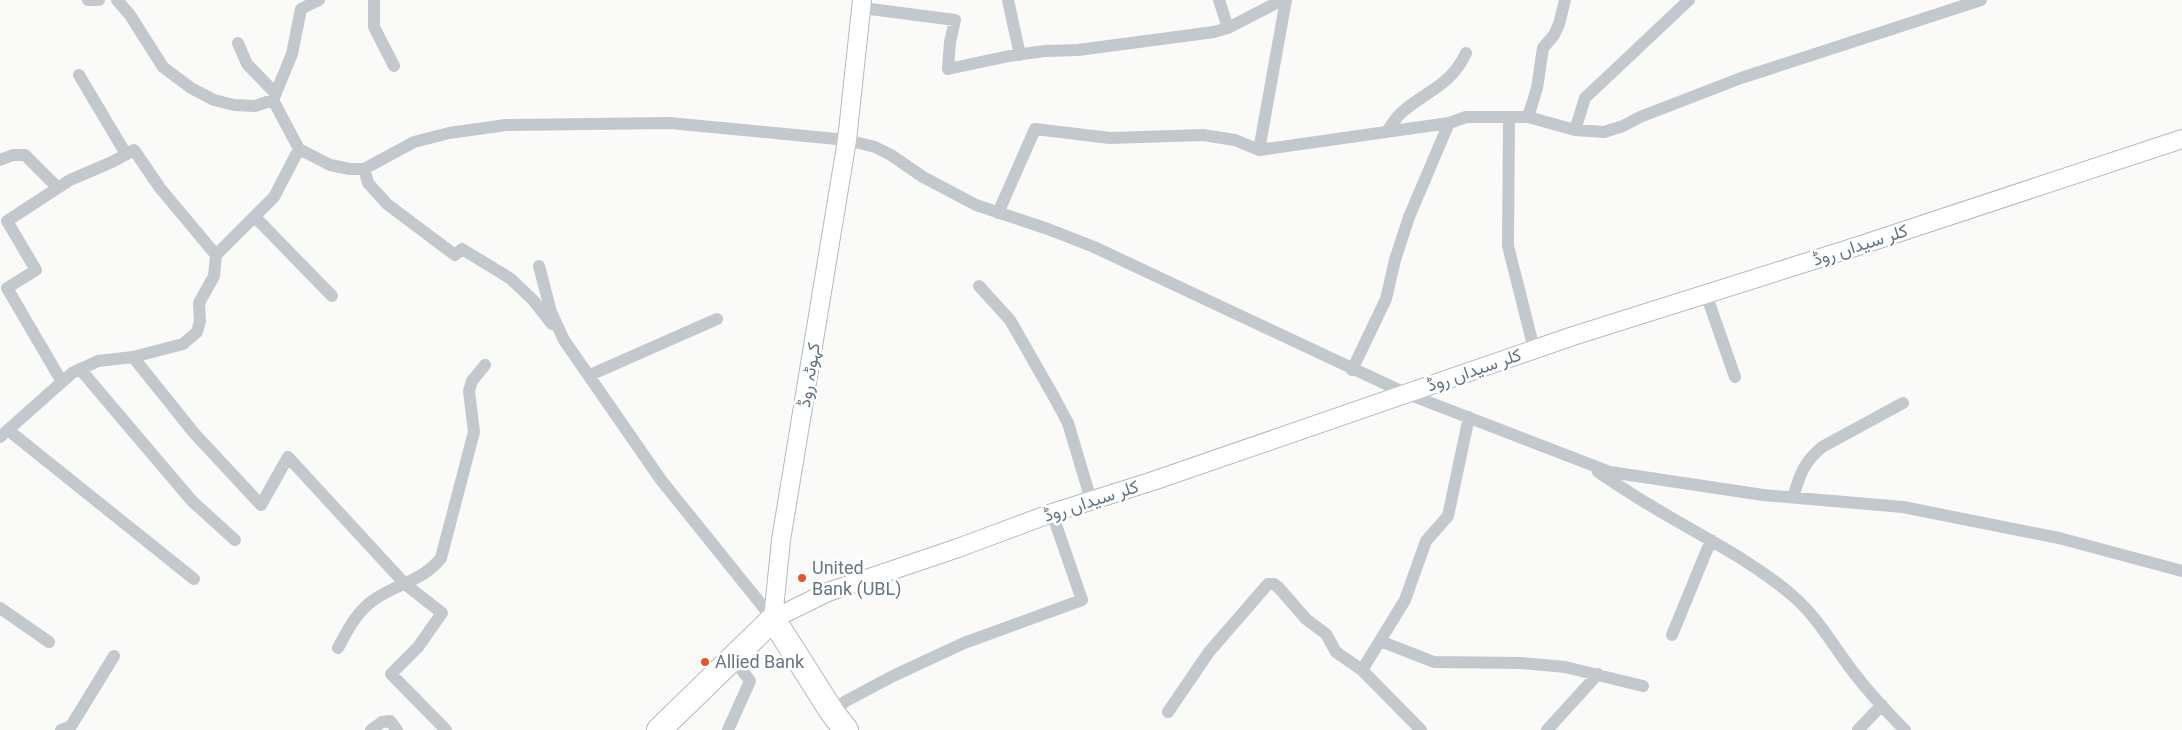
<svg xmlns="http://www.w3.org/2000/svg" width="2182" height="730" viewBox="0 0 2182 730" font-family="Roboto,Vazirmatn,sans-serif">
<rect width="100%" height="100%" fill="#fafaf8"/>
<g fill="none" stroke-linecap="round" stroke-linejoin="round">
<defs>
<path id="secondary" d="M773 619 828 592 958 548 1052 513 1153 481 1573 336 1852 248 2182 139
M773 619 781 540 847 140 862 0"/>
<path id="highway" d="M659 730 773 619 832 712 846 730"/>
</defs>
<use href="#secondary" stroke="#b3babf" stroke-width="20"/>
<use href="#highway" stroke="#b4b9bd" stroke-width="26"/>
<path stroke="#c3c8cc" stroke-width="12" d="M88 0H99
M117 0 130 15 163 67 191 88 214 100 234 105 255 106 273 100
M374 0V27L394 66
M1008 0 1020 55
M1219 0 1228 28
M863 8 955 20 950 42 948 69 1009 56 1045 51 1078 50 1214 32 1228 28 1282 0
M238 43 247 64 276 94
M79 75 126 154
M1509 117 1508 246 1534 349
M1528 117 1537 88 1543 48 1554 35 1559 24 1565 0
M1575 130 1604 132 1623 126 1640 117 1741 78 1981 0
M1386 132C1391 126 1395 119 1401 113 1427 90 1450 87 1466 53
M299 149 273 100 292 54 301 9 319 0
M1259 150 1286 0
M0 160 13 155H25L58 188
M364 169 368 183 387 204 455 255 462 249 511 279 533 300 552 324
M998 213 1035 129 1110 138 1203 135 1235 140 1259 150 1449 123
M255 217 332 296
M539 266 551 312 564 340 661 480 773 619
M979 286 1010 320 1054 397 1068 423 1091 500
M1706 294 1735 377
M133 357 194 433 261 505 288 457 405 584 442 613 418 647 391 674 446 730
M80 369 192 501 235 540
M1352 370 1386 299 1395 260 1409 217 1449 123 1466 117H1528L1575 130 1585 98 1689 0
M590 375 717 319
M62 382 7 288 36 270 7 221 70 180 112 162 134 150 160 188 216 255
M8 430 194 579
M0 437 72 373 98 361 133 357 183 344 197 332 200 321 199 303 214 276 216 255 274 197 299 149 330 165 350 169H364L414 142 449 133 506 125 670 123 847 140 875 147 891 155 923 177 976 205 1048 229 1094 247 1405 393 1610 472 1763 495 1903 507 2059 538 2182 571
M1598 472C1616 484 1634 496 1653 507 1701 536 1751 560 1793 596 1814 614 1828 637 1843 658 1861 684 1883 708 1905 730
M1793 497C1800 475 1803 463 1822 447L1903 403
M0 608 49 642
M1672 635 1711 540
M1380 641 1434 662 1522 663 1565 667 1643 686
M338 648C348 629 357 611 375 599 397 584 424 580 441 558L474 432 469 391 472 381 485 365
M832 712 846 701 893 676 964 643 1082 600 1052 513
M1168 712 1209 652 1268 584H1274L1279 588 1306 619 1326 634 1336 652 1362 670
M61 730 71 726 114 656
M371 730 382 722 390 721 397 730
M728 730 750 681 732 657
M1421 730 1362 670 1405 600 1426 541 1448 516 1469 417
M1547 730 1598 674
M1858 730 1882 705"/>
<use href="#secondary" stroke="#fff" stroke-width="18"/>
<use href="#highway" stroke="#fff" stroke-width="24"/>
</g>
<g fill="#e4572e" stroke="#fff" stroke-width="2">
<circle cx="802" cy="578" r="5"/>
<circle cx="705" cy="662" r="5"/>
</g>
<g text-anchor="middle" stroke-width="5" stroke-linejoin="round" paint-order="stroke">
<g font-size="18" fill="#657683" stroke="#fff">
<text transform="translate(1860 245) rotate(-18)" y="6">کلر سیداں روڈ</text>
<text transform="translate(1474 370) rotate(-19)" y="6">کلر سیداں روڈ</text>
<text transform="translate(809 375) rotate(-81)" y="6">کہوٹہ روڈ</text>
<text transform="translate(1091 501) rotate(-18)" y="6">کلر سیداں روڈ</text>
</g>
<g font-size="18" fill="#657683" stroke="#fff" text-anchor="start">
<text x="812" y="574">United<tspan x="812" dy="21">Bank (UBL)</tspan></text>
<text x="715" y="668">Allied Bank</text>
</g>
</g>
</svg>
